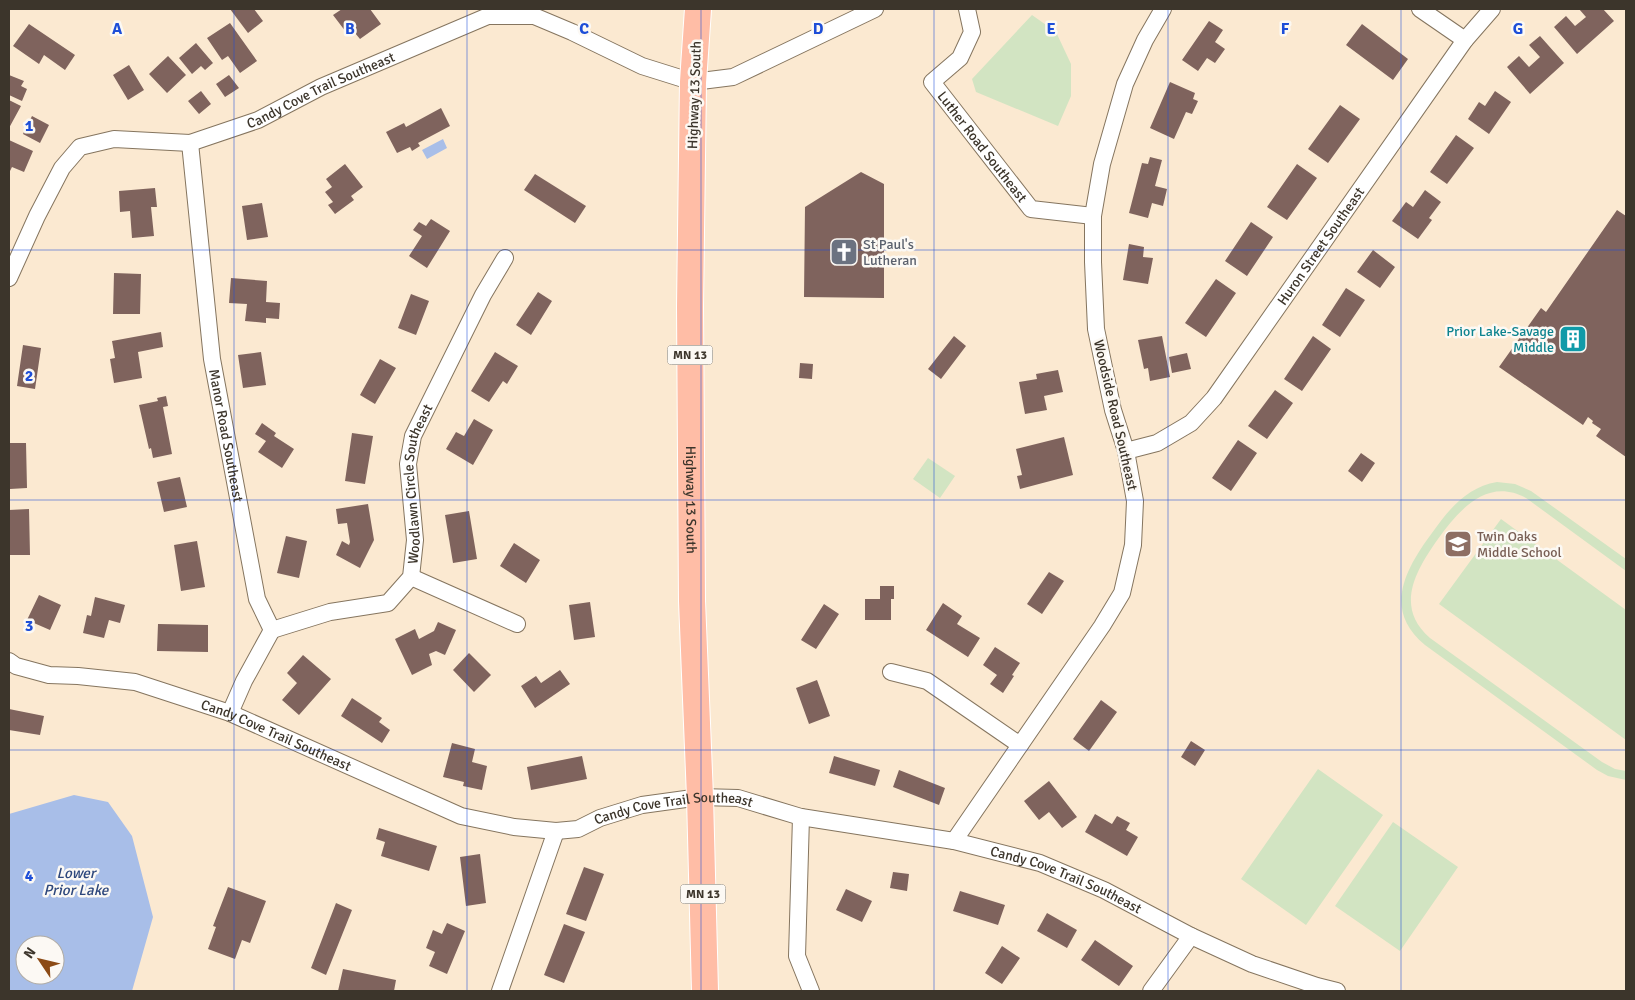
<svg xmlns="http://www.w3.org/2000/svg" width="1635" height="1000" viewBox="0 0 1635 1000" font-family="Signika,sans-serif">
<rect width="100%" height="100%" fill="#fbe9d1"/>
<path fill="#d2e4c2" d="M1032 15 1056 32 1071 64V96L1058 126 976 92 972 79Z
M928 458 955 476 940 498 913 479Z
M1497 482 1515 484 1531 491 1626 559V571L1526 498C1487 477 1459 510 1438 539 1416 570 1394 607 1430 638L1602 762 1615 769 1626 771V780L1608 776 1597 770 1425 645C1382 610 1406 568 1432 533 1449 509 1467 487 1497 482Z
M1501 519 1626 610V740L1439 604Z
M1318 769 1383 815 1306 925 1241 879Z
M1393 822 1458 867 1400 951 1335 906Z"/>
<path fill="#a8bee8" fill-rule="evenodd" d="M443 139 447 148 427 159 422 150Z
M74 795 108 802 132 836 153 917 132 991H9V814ZM25 945H55V975H25Z"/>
<path fill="#7f635d" d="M230 9H254L263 21 248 33Z
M342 9H370L381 24 360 39 355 33 349 36 333 15Z
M1579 9H1603L1614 21 1577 54 1554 27 1566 16 1575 26 1586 17Z
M1209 21 1223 30 1215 42 1225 49 1215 63 1207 58 1198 71 1182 60Z
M230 23 257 61 240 73 228 56 222 60 207 38Z
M29 24 75 55 65 70 44 55 39 64 13 46Z
M1362 24 1408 59 1393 80 1346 45Z
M1540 36 1564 63 1530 94 1507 67 1519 56 1529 67 1540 57 1529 45Z
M196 43 213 63 205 70 201 66 192 74 179 58Z
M168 56 186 75 167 93 149 74Z
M129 65 144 90 128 100 113 75Z
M9 75 24 81 21 86 27 89 22 101 9 95Z
M229 75 239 88 225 97 216 84Z
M1170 82 1195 93 1193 99 1198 101 1192 114 1186 112 1174 139 1150 128Z
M201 91 211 104 199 114 188 101Z
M1495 91 1511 102 1489 134 1468 119 1479 102 1485 106Z
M9 100 21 106 9 128Z
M1340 105 1360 119 1328 163 1308 149Z
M441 108 450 126 418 143 420 146 412 151 410 147 397 153 386 132 404 123 406 127Z
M32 116 49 125 40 143 23 134Z
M1456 135 1474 148 1447 184 1430 172Z
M9 140 33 151 24 172 12 167 9 173Z
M1150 157 1162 160 1155 186 1167 189 1163 206 1152 203 1148 218 1129 213 1142 163 1148 164Z
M345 164 363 187 351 196 354 200 335 214 328 205 333 202 325 192 332 187 326 179Z
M1297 164 1317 178 1287 220 1267 207Z
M861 172 884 184V298L804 297 805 207Z
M535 174 586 206 575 223 524 190Z
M155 188 157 207H151L154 236 132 238 130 211 120 212 119 191Z
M1425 190 1441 202 1429 218 1432 220 1418 239 1392 221 1406 202 1413 207Z
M262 203 268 237 247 240 242 206Z
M1617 210 1626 216V457L1596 436 1601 429 1592 423 1593 421 1588 417 1583 425 1499 367 1541 308 1546 312Z
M431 219 450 231 427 268 409 256 422 236 413 230 419 222 426 226Z
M1251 222 1273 237 1247 276 1225 261Z
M1129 244 1144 247 1143 257 1153 258 1148 284 1123 280Z
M1373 250 1395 267 1380 288 1357 272Z
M114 273 141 274 140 314H113Z
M231 278 267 281 266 302 280 303 279 319 266 318V323L245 321 247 304 229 303Z
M1216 279 1236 293 1206 337 1185 323Z
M1346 288 1365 300 1340 337 1322 325Z
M538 292 552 301 531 335 516 325Z
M411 294 429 301 416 335 398 328Z
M161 332 163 347 138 352 142 378 114 383 110 359 115 358 112 341Z
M954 336 966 346 941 379 928 369Z
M1162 336 1170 377 1150 381 1148 368 1144 369 1138 340Z
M1313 336 1331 349 1302 391 1284 379Z
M23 345 41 348 35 389 17 386Z
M261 352 266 385 243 388 238 355Z
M495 352 518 366 507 384 503 381 489 402 471 391Z
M1187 353 1191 369 1172 373 1169 357Z
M380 359 396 368 375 404 360 395Z
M800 363 813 364 812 379 799 378Z
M1058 370 1063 392 1044 396 1047 410 1025 414 1019 382 1037 379 1036 374Z
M1275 390 1293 403 1267 439 1248 426Z
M166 396 168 406 163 407 172 454 153 458 151 448 149 449 139 405 158 401 157 398Z
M474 419 493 430 473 465 446 449 456 432 464 436Z
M262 423 276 433 274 436 294 449 282 468 258 452 266 441 255 434Z
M352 433 373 436 365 484 345 481Z
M1064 437 1073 475 1020 489 1017 476 1022 475 1016 449Z
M1238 440 1257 453 1231 491 1212 478Z
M9 443H26L27 488 10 489Z
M1361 453 1375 463 1362 482 1348 471Z
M180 477 187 507 164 512 157 482Z
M368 504 374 540 360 568 336 555 342 541 349 545 350 542 347 523 338 524 336 509Z
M29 509 30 555H10L9 510Z
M469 511 477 559 453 563 445 515Z
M286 536 307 541 299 578 277 573Z
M197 541 205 587 181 591 174 545Z
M514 543 540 560 526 583 500 566Z
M1049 572 1064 581 1042 614 1027 604Z
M880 586H894V599H891V620H865V599H880Z
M39 595 61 605 50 630 27 620Z
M95 597 125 605 120 623 109 620 104 638 83 633 87 615 91 616Z
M590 602 595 637 574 640 569 605Z
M943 603 962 616 957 624 980 638 968 657 926 630Z
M824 604 839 614 816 649 801 640Z
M438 622 456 630 445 655 436 651 429 654 432 665 412 675 395 639 415 629 419 639 434 631Z
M158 624 208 625V652L157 651Z
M995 647 1020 663 1012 675 1014 676 1003 693 990 684 997 675 983 665Z
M469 653 491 675 474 692 453 670Z
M303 655 331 679 299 715 282 700 297 683 287 673Z
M560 670 570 684 535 708 521 686 536 676 541 683Z
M817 680 830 716 809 724 796 688Z
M352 698 382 718 379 722 390 730 382 743 341 716Z
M1101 700 1117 712 1089 751 1073 739Z
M9 709 44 716 40 735 9 730Z
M1191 741 1205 750 1195 766 1181 757Z
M452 743 475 749 472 762 487 766 482 790 463 786 464 782 443 777Z
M582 756 587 779 531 790 527 767Z
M834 756 880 770 875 786 829 773Z
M899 770 945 788 939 805 893 787Z
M1049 781 1077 817 1062 828 1049 812 1039 820 1024 801Z
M1095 814 1112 824 1117 816 1130 823 1126 830 1138 837 1127 856 1085 832Z
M379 828 437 846 429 871 381 856 385 842 376 839Z
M480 854 486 903 466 906 460 857Z
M584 867 604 874 586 921 566 914Z
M893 872 909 874 907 891 890 888Z
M228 887 266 901 250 943 242 940 235 959 208 949 216 927 213 926Z
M846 889 872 901 862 922 836 910Z
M960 891 1005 905 998 925 953 911Z
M336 903 352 910 326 975 311 968Z
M1047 913 1077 930 1067 948 1037 931Z
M447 923 465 931 447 974 429 966 435 952 426 948 433 930 442 934Z
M564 924 585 932 564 983 544 975Z
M1095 940 1133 966 1119 986 1081 960Z
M1002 946 1020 958 1002 984 985 973Z
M343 969 396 980 394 991H338Z"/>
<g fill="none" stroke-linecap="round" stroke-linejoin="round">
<defs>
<g id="minor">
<path id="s1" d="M967 9 972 32 960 58 932 82 1031 209 1093 216"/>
<path d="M1420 9 1465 40"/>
<path id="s2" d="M190 143 212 359 257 599 272 630 244 681 230 713"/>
<path id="s3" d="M9 278 37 216 62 168 80 147 114 139 190 143 258 120 321 87 488 16H534L572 32 642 66 693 82 733 77 875 9"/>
<path id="s4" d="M1126 451 1157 443 1191 423 1214 398 1465 40 1492 9"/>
<path d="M411 577 517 624"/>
<path id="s5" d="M272 630 330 612 388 603 411 577 415 540 408 464 413 436 483 295 505 258"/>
<path id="s6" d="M9 661 16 666 49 675 78 676 135 682 230 713 461 816 514 827 556 831 578 829 600 818 642 805 700 797 738 798 801 817 954 841 1040 863 1104 890 1191 936 1252 964 1317 986 1337 991"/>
<path d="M891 672 927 681 1020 745"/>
<path d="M801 817 797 956 811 991"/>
<path d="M954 841 1102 626 1122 593 1133 545 1135 501 1126 451 1113 410 1096 329 1093 262V216L1102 164 1125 84 1145 40 1163 9"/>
<path d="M500 991 556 831"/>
<path d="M1151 991 1191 936"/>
</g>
<g id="primary">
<path id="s7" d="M698 9 693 82 690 307 692 601 700 797 705 991"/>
</g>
</defs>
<use href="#minor" stroke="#85755f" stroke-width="18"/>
<use href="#primary" stroke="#fff" stroke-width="28"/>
<use href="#minor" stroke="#fff" stroke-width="16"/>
<use href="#primary" stroke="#ffbda6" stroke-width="26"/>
</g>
<path fill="none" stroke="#1d4ed8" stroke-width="1" stroke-opacity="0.55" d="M234 9V991M467 9V991M701 9V991M934 9V991M1168 9V991M1401 9V991M9 250H1626M9 500H1626M9 750H1626"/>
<defs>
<symbol id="church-square" viewBox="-11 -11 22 22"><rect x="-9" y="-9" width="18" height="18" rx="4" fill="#6b7280" stroke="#fcf9f4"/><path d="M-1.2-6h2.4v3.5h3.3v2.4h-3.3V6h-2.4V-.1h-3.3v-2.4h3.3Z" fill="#fff"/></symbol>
<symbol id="building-square" viewBox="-11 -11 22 22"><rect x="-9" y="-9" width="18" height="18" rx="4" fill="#0f9aa8" stroke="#fcf9f4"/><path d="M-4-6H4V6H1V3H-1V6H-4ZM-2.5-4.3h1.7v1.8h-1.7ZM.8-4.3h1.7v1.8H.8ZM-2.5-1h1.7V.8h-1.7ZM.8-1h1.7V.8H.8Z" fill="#fff"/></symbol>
<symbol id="school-square" viewBox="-11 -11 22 22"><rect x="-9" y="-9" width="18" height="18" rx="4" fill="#8d6e63" stroke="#fcf9f4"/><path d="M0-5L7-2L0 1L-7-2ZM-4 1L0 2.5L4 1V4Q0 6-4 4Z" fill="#fff"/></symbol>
</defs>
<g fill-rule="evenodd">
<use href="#church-square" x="828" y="236" width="32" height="32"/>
<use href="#building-square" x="1557" y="323" width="32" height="32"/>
<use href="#school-square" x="1442" y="528" width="32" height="32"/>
</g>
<g text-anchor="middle" stroke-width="5" stroke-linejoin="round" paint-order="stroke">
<g fill="#fcf9f4" stroke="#767067" stroke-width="1">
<rect x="667.5" y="345.5" width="45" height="19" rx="4"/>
<rect x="680.5" y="884.5" width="45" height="19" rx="4"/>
</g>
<g font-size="12" font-weight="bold" fill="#3c352b">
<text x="690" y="359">MN 13</text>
<text x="703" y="898">MN 13</text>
</g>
<g font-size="14" fill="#3c352b" stroke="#fcf9f4">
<text dy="5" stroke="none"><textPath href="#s3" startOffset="402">Candy Cove Trail Southeast</textPath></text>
<text transform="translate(694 95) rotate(-88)" y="5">Highway 13 South</text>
<text dy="5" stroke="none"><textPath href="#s1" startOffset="171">Luther Road Southeast</textPath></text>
<text dy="5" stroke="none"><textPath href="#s4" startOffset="291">Huron Street Southeast</textPath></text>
<text transform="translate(1116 415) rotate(77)" y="5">Woodside Road Southeast</text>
<text dy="5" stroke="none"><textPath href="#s2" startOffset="295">Manor Road Southeast</textPath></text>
<text dy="5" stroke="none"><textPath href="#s5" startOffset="249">Woodlawn Circle Southeast</textPath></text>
<text dy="5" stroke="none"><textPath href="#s7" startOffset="491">Highway 13 South</textPath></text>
<text dy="5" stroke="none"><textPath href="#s6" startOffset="280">Candy Cove Trail Southeast</textPath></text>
<text dy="5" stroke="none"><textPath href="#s6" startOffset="700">Candy Cove Trail Southeast</textPath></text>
<text dy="5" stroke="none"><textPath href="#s6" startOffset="1105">Candy Cove Trail Southeast</textPath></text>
</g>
<g font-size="14" fill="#5b616d" stroke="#fcf9f4" text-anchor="start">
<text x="863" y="249">St Paul's<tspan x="863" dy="16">Lutheran</tspan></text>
</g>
<g font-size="14" fill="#0d838f" stroke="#fcf9f4" text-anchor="end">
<text x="1554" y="336">Prior Lake-Savage<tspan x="1554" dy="16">Middle</tspan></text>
</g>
<g font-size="14" fill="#785e54" stroke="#fcf9f4" text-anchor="start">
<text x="1477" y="541">Twin Oaks<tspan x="1477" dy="16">Middle School</tspan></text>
</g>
<g font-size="15" font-style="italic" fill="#2d477c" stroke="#fcf9f4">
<text x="76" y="878">Lower<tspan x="76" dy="17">Prior Lake</tspan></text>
</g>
</g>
<g font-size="16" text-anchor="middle" font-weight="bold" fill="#1d4ed8" stroke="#fcf9f4" stroke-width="5" stroke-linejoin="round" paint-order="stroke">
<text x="117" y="34">A</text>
<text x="350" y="34">B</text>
<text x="584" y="34">C</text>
<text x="818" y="34">D</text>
<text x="1051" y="34">E</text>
<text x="1285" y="34">F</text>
<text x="1518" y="34">G</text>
<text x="29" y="131">1</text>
<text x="29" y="381">2</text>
<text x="29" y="631">3</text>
<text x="29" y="881">4</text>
</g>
<rect width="1635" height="1000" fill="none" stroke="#3c352b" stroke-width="20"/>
<g transform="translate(40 960) rotate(305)"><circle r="24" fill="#fcf9f4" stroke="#afaba4"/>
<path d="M0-4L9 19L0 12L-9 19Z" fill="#8c4b16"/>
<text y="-8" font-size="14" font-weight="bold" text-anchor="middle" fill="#3c352b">N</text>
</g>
</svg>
